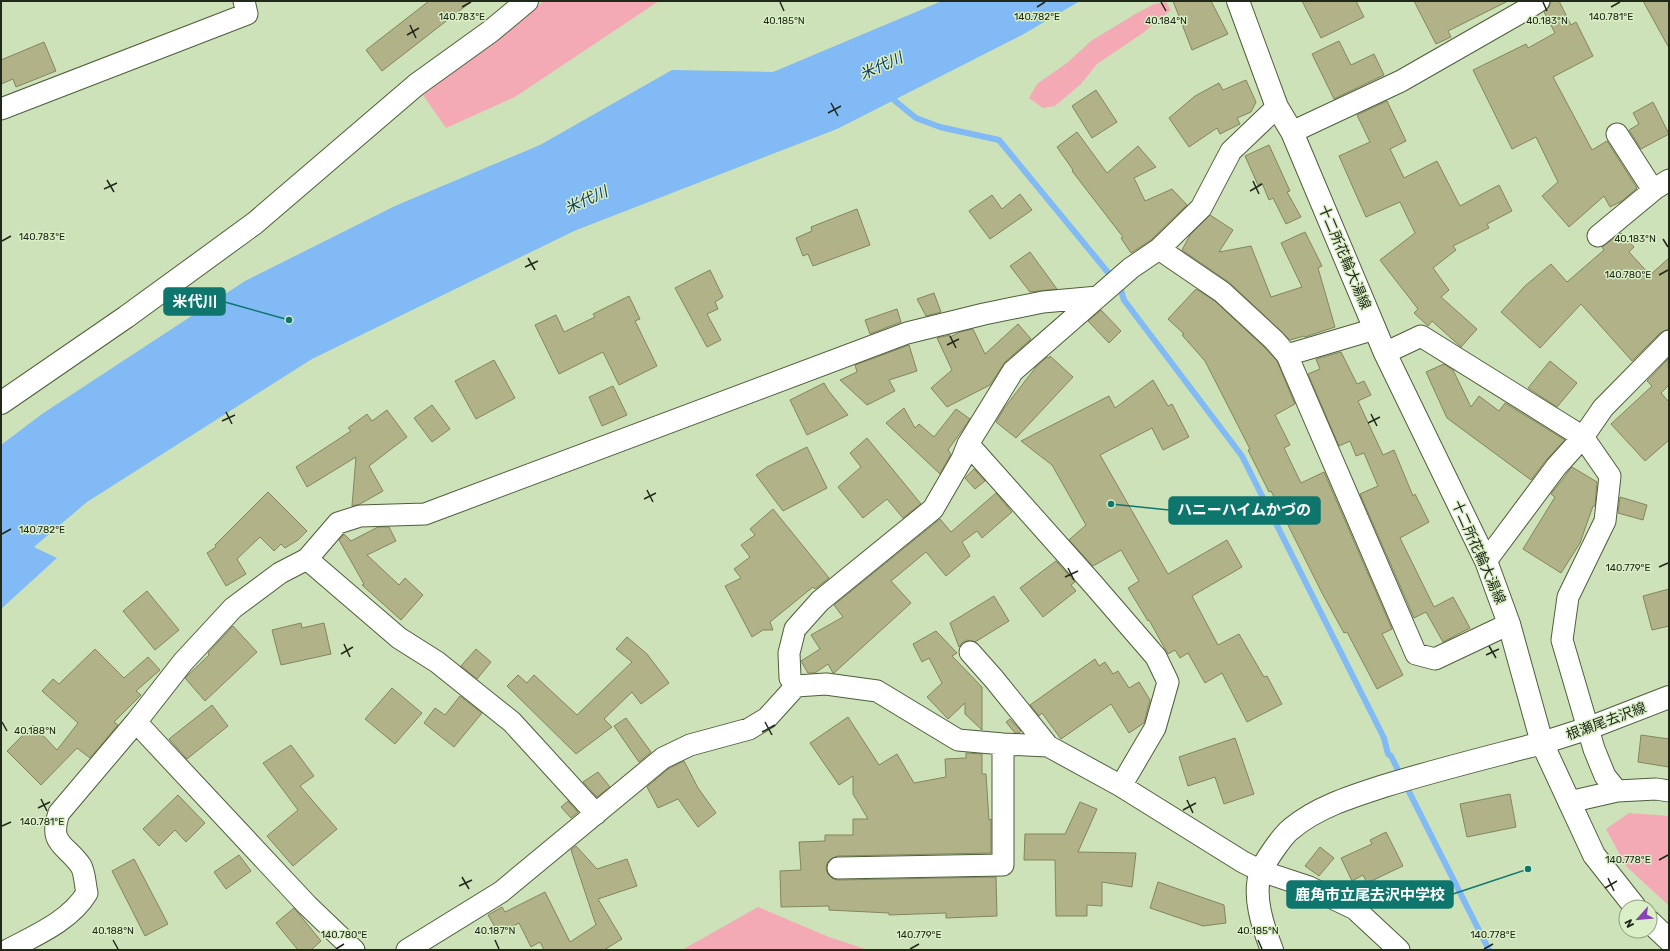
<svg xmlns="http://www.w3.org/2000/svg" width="1670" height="951" viewBox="0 0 1670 951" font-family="Rubik,'Noto Sans JP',sans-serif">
<rect width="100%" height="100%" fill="#cde2b9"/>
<path fill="#f3aab5" d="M544 1H659L515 97 446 128 423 95Z
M1166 2 1171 10 1143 33 1097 64 1081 84 1055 106 1043 108 1029 98 1037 84 1067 63 1091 41 1137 13 1154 4Z
M1629 813 1669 816V906L1626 866 1606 829Z
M758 907 829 937 868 950H682Z"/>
<path fill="#81baf4" d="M942 1H1080L1022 35 837 129 574 231 312 359 87 502 34 547 57 558 1 609V445L42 414 245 281 395 206 540 145 672 70 773 72Z"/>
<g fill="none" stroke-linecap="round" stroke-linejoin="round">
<path stroke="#81baf4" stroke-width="6" d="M889 96 916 118 940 127 999 140 1120 287 1124 300 1242 456 1384 738 1388 754 1391 756 1489 950"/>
</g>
<path fill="#b1b287" stroke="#84855c" d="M429 1H472L382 71 366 50Z
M1173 1H1211L1228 34 1192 50Z
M1302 1H1356L1364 17 1321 38Z
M1414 1H1508L1448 31 1451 37 1436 44Z
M1551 1H1559L1571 25 1576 22 1593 56 1553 77 1592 150 1607 141 1637 188 1622 201 1610 207 1604 196 1569 227 1542 196 1558 182 1536 137 1512 149 1473 70 1526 44 1528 48 1555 33 1544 12 1549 7Z
M1643 1H1669V48Z
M1339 41 1351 65 1374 54 1384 75 1334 99 1312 54Z
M44 42 56 71 16 87 13 79 1 84V60Z
M1246 80 1256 102 1251 112 1237 118 1240 124 1220 134 1217 128 1189 147 1169 118 1195 96 1219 83 1223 90Z
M1096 90 1117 122 1092 138 1072 106Z
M1387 101 1406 141 1390 149 1404 178 1437 161 1460 206 1499 185 1512 211 1487 224 1489 228 1453 246 1456 250 1433 268 1449 290 1441 297 1477 329 1461 347 1432 321 1428 326 1414 313 1418 309 1380 260 1415 233 1400 202 1366 217 1339 156 1370 142 1357 115Z
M1653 102 1669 134 1641 149 1629 130 1639 124 1633 113Z
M1077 132 1107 173 1138 146 1156 167 1134 178 1145 201 1172 189 1187 205 1151 240 1131 253 1121 238 1123 237 1072 171 1073 170 1057 147Z
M1269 145 1290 191 1287 192 1301 217 1286 224 1273 198 1269 200 1262 183 1258 185 1245 156Z
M1020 194 1032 210 990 239 969 211 992 195 1002 209Z
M857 209 870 245 813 266 808 254 803 256 796 238 812 231 811 227Z
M1210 215 1233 230 1219 252 1251 246 1271 297 1302 287 1281 243 1305 232 1322 266 1318 268 1335 327 1305 337 1304 336 1290 340 1230 283 1182 250 1190 235Z
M1621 233 1634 247 1629 252 1650 275 1669 258V329L1660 333 1632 361 1581 304 1540 348 1501 312 1525 286 1551 264 1567 282 1604 250 1602 247Z
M1030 252 1057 289 1030 292 1010 266Z
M710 270 723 297 715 302 718 309 707 314 721 340 707 347 675 288Z
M1196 289 1215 301 1265 348 1277 361 1295 404 1275 415 1290 445 1284 448 1301 483 1324 472 1392 629 1382 634 1403 675 1377 689 1347 632 1344 633 1322 593 1271 491 1269 492 1248 450 1250 449 1205 361 1182 335 1184 334 1168 319Z
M934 293 941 312 926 316 917 299Z
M629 296 640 319 635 321 657 366 619 385 603 352 559 374 535 325 556 315 564 332 595 317 593 314Z
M897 309 901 322 870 334 865 320Z
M1101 310 1121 331 1109 343 1088 321Z
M1018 324 1031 339 1005 362 990 385 947 407 931 388 952 370 937 338 950 335V337L960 332 973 329 985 354Z
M909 345 917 371 889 380 895 391 867 405 840 380 857 372 855 365Z
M1341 352 1357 384 1364 381 1371 395 1358 401 1383 455 1394 450 1413 496 1415 494 1429 522 1400 538 1434 607 1453 597 1470 628 1443 642 1426 612 1414 618 1360 494 1378 486 1364 453 1356 456 1350 441 1339 446 1308 374 1320 369 1316 359Z
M1050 356 1073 377 1016 438 996 422 1005 407 1036 367 1047 357 1049 358Z
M1668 359 1669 385 1661 393 1669 402V440L1645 461 1611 424 1652 386 1647 381Z
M494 360 515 398 476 419 455 381Z
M1550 361 1577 383 1557 407 1528 388Z
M1444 364 1453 370 1471 407 1479 396 1499 411 1505 403 1565 440 1547 459 1531 480 1447 418 1426 372Z
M1153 380 1168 406 1172 404 1189 437 1163 450 1152 428 1100 455 1168 574 1227 540 1242 567 1192 596 1218 645 1239 634 1264 677 1267 676 1282 704 1247 722 1222 673 1205 683 1188 653 1180 658 1175 650 1168 654 1149 620 1148 621 1128 588 1139 581 1121 550 1093 566 1069 540 1086 525 1052 465 1021 441 1109 396 1115 408Z
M824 383 828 390 848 415 807 435 790 400Z
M613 386 627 415 602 426 589 397Z
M432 405 450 429 432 442 414 418Z
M904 408 915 428 919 424 934 437 956 409 970 419 948 450 951 454 940 474 886 423Z
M387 410 407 437 369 466 383 491 360 504 352 506 356 457 307 487 296 467 351 431 348 428 367 414 372 421Z
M867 438 921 504 903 518 887 499 863 518 838 487 861 467 850 453Z
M807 447 827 488 783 511 756 475 767 467Z
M1572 467 1597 482 1595 506H1593L1580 543 1561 573 1523 549 1555 497 1551 494Z
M974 469 985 481 975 489 965 478Z
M268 492 307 531 298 540 285 548 281 544 274 551 260 537 237 559 246 574 226 586 207 553 216 547 215 545Z
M996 493 1012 512 982 538 977 531 962 542 970 556 946 576 926 552 891 581 911 603 834 673H833L828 664 815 673H808L801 661 820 649 811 635 843 617 834 605 940 519 951 532Z
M1620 497 1647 505 1643 520 1618 513Z
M773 509 829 578 815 589 813 587 770 622 773 630H763L752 637 725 586 741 578 734 569 750 557 741 545 755 535 750 529Z
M378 527H389L396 541 367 555 399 585 405 578 423 595 401 620 362 585 364 584 339 540 344 534 351 541Z
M1056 561 1075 582 1071 585 1076 591 1043 617 1020 588Z
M1669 589V626L1652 630 1643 596Z
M147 591 179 630 155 650 123 611Z
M994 596 1009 621 975 642 967 640 962 643 959 647 950 623Z
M301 623 302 628 324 623 331 654 281 665 272 630Z
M233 626 257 652 205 701 185 678 209 655 208 653Z
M936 631 957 653 952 656 982 687V730L965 714V703L948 719 927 697 942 683 929 658 922 662 913 644Z
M627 637 647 654 669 683 641 704 632 692 604 719 612 727 576 754 507 686 518 675 527 683 534 675 577 715 632 662 616 649Z
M95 649 124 678 148 657 160 670 136 691 141 695 114 722 118 725 90 758 77 748 41 785 7 751 33 725 57 750 78 723 42 691 53 679 59 684Z
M476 649 491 662 477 679 461 666Z
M1095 659 1099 666 1105 662 1113 674 1118 671 1129 688 1139 682 1150 700 1144 723 1129 733 1111 704 1061 739 1042 713 1039 716 1030 705Z
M392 688 422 713 395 744 365 719Z
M460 696 482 713 454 747 424 723 435 708 445 715Z
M212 705 228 726 187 759 169 739Z
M848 717 879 765 897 754 914 783 946 777 945 759 966 758V753L982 754V774H986L989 820 991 819V853L838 856 832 858 827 863 826 869 828 874 833 879 838 880 996 877 997 916 946 918V913L889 915V913L829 910V906L781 907 780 871 801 870 799 842 825 841V835H853V819H868L853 794V776L839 785 810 743Z
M626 718 651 752 639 762 614 726Z
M1010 719 1021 731 1019 733H1015L1006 722Z
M1641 735 1669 739V767L1638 762Z
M1235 738 1254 794 1224 804 1215 777 1188 786 1179 757Z
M291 745 314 776 300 786 337 829 293 866 267 836 298 810 263 763Z
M684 761 698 788 716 813 698 827 678 799 658 808 647 787 668 769Z
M598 772 610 787 597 797 583 782Z
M1510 794 1516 827 1467 837 1460 804Z
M178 795 205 823 186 842 175 830 159 846 143 829Z
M568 801 578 812 571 818 561 807Z
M1080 802 1097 809 1078 852 1136 853 1132 887 1102 882V906L1087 905V916H1056L1055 860H1024L1025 834H1065Z
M1386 832 1403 866 1367 883 1363 875 1352 881 1341 858 1372 844 1370 840Z
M576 846 597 869 627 859 637 886 598 899 622 939 604 950H544L540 942 531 947 519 923 499 934 488 915 502 907 505 912 545 892 570 942 596 925 571 850Z
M1320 847 1334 858 1319 876 1305 866Z
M239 855 251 871 226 889 214 872Z
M134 859 168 924 145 936 112 871Z
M1158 882 1224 905 1226 923 1203 926 1150 908Z
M294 908 321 941 311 950H298L276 923Z"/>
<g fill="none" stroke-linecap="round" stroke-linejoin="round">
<defs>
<path id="street" d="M1 109 247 14 244 1
M1292 132 1401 81 1525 10 1539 1
M1617 134 1653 190
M1598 236 1656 188 1669 180
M1159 249 1222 292 1274 340 1287 355
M1375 329 1287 355 1416 654 1435 659 1509 624
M1385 353 1421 336 1583 437 1610 476 1605 521 1568 597 1562 640 1594 749 1605 776 1617 791 1656 789 1669 791
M968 444 1092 583 1156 657 1168 682 1155 728 1121 786
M307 559 399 638 437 662 512 722 596 814
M1486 561 1556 467 1583 437 1603 408 1669 341
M970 652 994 679 1048 746
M796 686 790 678 789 653 795 629 820 601 933 509 962 459 968 444 1013 371 1131 268 1159 249 1201 208 1231 151 1277 107
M136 722 307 905 354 950
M1569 802 1617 791
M838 868 1003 865V744
M8 950C36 935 70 921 87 893 85 885 85 873 81 866 66 844 48 845 59 813L136 722 183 662 233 608 280 573 307 559 338 523 360 516 425 514 907 333 984 314 1043 302 1098 297
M407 950 501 892 663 758 690 745 749 729 767 718 796 686 826 684 877 691 958 740 1003 744 1048 746 1121 786 1243 862 1261 871 1309 887 1355 909 1399 950"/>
<path id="secondary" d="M1 403 126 317 255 223 416 85 491 31 527 1
M1635 907 1594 855 1542 743 1589 728 1669 697
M1650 922 1669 940"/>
<path id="primary" d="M1238 1 1277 107 1292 132 1385 353 1486 561 1509 624 1542 743C1489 757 1436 770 1384 786 1353 796 1317 807 1291 829 1283 835 1265 861 1261 871 1252 895 1263 927 1272 950"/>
</defs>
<use href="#street" stroke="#4d5e3a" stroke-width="23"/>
<use href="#secondary" stroke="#4d5e3a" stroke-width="24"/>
<use href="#primary" stroke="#4d5e3a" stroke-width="24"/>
<use href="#street" stroke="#fff" stroke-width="21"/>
<use href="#secondary" stroke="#fff" stroke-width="22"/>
<use href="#primary" stroke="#fff" stroke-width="22"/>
</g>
<path fill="none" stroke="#21291a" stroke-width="1.5" d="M780 2 784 11M1161 2 1166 11M1543 2 1547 11M462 7 471 2M1037 7 1045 2M1611 7 1620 2M410 25 416 38M407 35 419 28M831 103 838 116M828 113 841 106M107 180 114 192M1253 181 1259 194M104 189 117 183M1250 191 1262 184M1663 239 1668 247M2 241 11 236M528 258 535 270M525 267 538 261M1659 275 1668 270M950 336 956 348M947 345 959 339M226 412 232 424M1371 414 1377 426M222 421 235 415M1368 423 1380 417M647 490 653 502M644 499 656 493M2 534 11 529M1659 567 1668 563M1068 568 1074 580M1065 577 1078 571M344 644 350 657M1489 646 1496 658M341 654 353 647M1486 655 1499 649M2 722 7 731M765 722 772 735M762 732 775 725M41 799 47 811M1187 800 1193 813M38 808 50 802M1183 810 1196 803M2 826 11 822M1659 860 1668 855M462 877 469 889M1608 878 1614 891M459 886 472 880M1605 888 1617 881M113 940 118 949M495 940 499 949M1258 940 1262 949M336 949 344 944M910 949 919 944M1484 949 1493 944"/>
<g text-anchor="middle" stroke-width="3" stroke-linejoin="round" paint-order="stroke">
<g font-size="14" fill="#21291a" stroke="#daefc6">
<text transform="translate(1345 257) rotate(67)" y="5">十二所花輪大湯線</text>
<text transform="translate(1479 552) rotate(66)" y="5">十二所花輪大湯線</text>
<text transform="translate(1606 721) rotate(-20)" y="5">根瀬尾去沢線</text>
</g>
<g font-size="15" font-style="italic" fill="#0d375c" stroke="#daefc6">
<text transform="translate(881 66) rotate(-24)" y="5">米代川</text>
<text transform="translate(586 200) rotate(-24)" y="5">米代川</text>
</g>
</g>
<g font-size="10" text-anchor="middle" fill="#21291a" stroke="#daefc6" stroke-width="3" stroke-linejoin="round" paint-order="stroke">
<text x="462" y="20">140.783°E</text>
<text x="1037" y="20">140.782°E</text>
<text x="1611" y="20">140.781°E</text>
<text x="784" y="24">40.185°N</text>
<text x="1166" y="24">40.184°N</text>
<text x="1547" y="24">40.183°N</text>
<text x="42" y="240">140.783°E</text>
<text x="1635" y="242">40.183°N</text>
<text x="1628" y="278">140.780°E</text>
<text x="42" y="533">140.782°E</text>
<text x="1628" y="571">140.779°E</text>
<text x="35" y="734">40.188°N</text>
<text x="42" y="825">140.781°E</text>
<text x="1628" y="863">140.778°E</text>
<text x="113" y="934">40.188°N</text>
<text x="495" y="934">40.187°N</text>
<text x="1258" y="934">40.185°N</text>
<text x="344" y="938">140.780°E</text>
<text x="919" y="938">140.779°E</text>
<text x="1493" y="938">140.778°E</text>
</g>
<path fill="none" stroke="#0f766e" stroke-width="1.5" d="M289 320L225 302M1111 504L1169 510M1528 869L1453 894"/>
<g fill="#0f766e" stroke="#daefc6" stroke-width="1.5">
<circle cx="289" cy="320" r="4"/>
<circle cx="1111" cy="504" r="4"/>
<circle cx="1528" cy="869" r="4"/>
</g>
<g fill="#0f766e" stroke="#0f766e" stroke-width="1.5">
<rect x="164" y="288" width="61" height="27" rx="4"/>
<rect x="1169" y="497" width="151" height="27" rx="4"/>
<rect x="1287" y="881" width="166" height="27" rx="4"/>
</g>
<g font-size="15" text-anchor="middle" font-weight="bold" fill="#fff">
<text x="195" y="307">米代川</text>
<text x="1244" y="515">ハニーハイムかづの</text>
<text x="1370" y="900">鹿角市立尾去沢中学校</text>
</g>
<rect width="1670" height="951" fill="none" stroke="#21291a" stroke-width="4"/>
<g transform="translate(1638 919) rotate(243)"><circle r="19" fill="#daefc6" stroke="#90a081"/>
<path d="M0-3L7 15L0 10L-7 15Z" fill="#8842b5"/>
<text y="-6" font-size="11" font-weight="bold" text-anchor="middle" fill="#21291a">N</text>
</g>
</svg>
